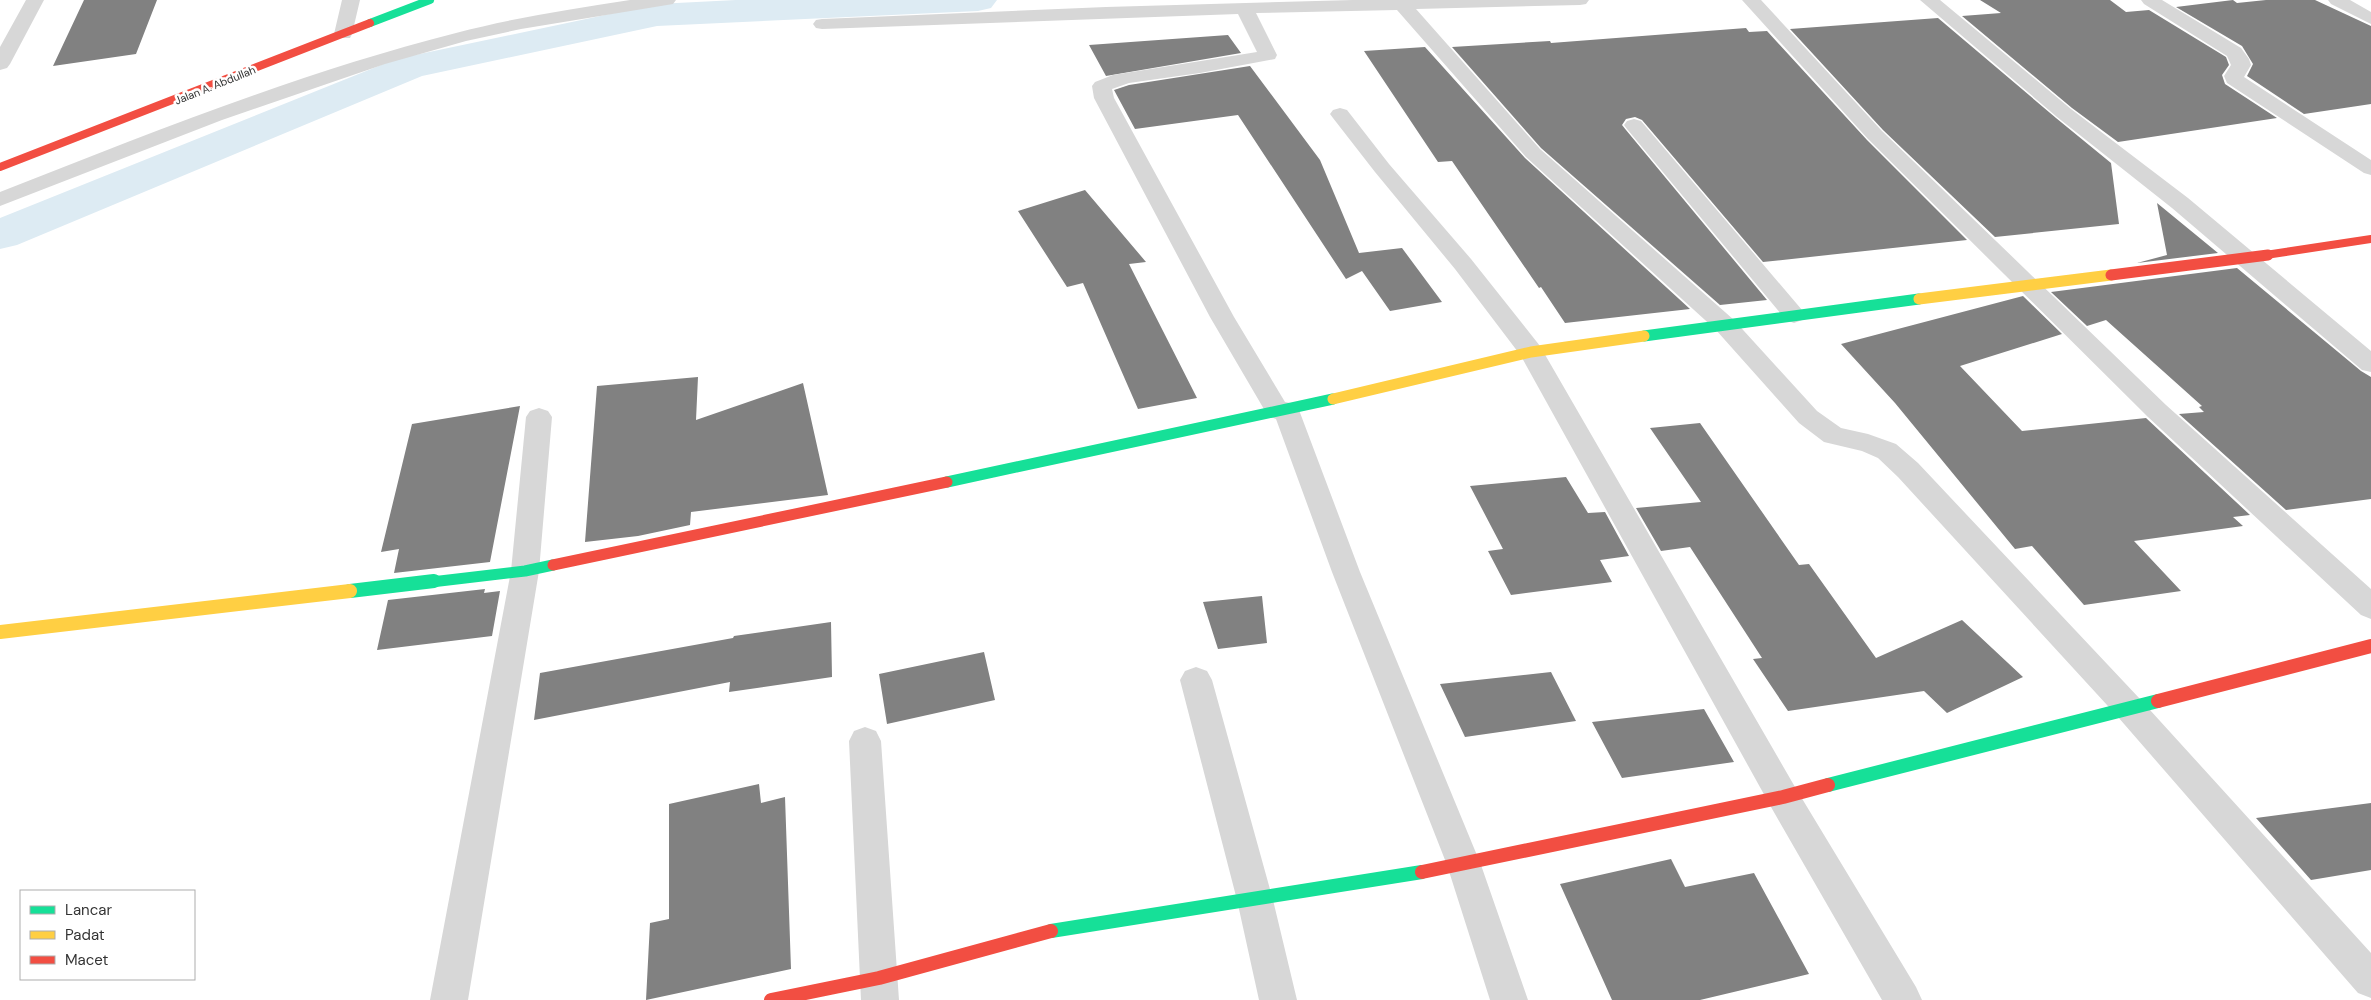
<svg xmlns="http://www.w3.org/2000/svg" width="2371" height="1000" viewBox="0 0 2371 1000" font-family="'DM Sans',sans-serif">
<rect width="100%" height="100%" fill="#fff"/>
<g fill="none" stroke-linecap="round" stroke-linejoin="round">
<path fill="#ddebf3" fill-rule="evenodd" d="M736 0H997L991 8 978 11 657 26 422 76 17 245 0 249V218L396 59 657 4Z"/>
</g>
<path fill="#818181" d="M84 0H157L136 54 53 66Z
M1980 0H2110L2126 12 2149 10 2226 57 2229 65 2222 75 2225 84 2277 118 2118 142 2072 108 1962 16 2001 13Z
M2233 0 2237 3 2266 0H2315L2371 26V104L2304 114 2247 76 2253 64 2242 46 2176 7Z
M1938 18 2056 118 2111 163 2119 224 1995 237 1883 130 1790 29Z
M1746 28 1749 32 1767 31 1867 140 1967 240 1763 262 1642 120 1635 117 1626 119 1622 125 1626 130 1767 300 1720 305 1541 148 1452 47 1550 41 1551 43Z
M1228 35 1241 53 1106 76 1089 45Z
M1425 47 1525 158 1690 309 1565 323 1541 287 1539 288 1452 161 1438 162 1364 51Z
M1250 66 1320 160 1359 253 1402 248 1442 302 1390 311 1362 271 1346 279 1238 115 1135 129 1114 90 1129 85Z
M1085 190 1146 262 1129 264 1197 398 1138 409 1083 283 1067 287 1018 211Z
M2157 203 2218 253 2137 263 2167 255Z
M2237 268 2361 371 2371 377V499L2286 510 2179 414 2204 412 2199 407 2202 406 2106 320 2087 326 2051 292Z
M2023 296 2062 334 1960 366 2022 431 2146 418 2250 515 2233 517 2243 526 2134 541 2181 591 2084 605 2032 546 2015 549 1895 403 1841 344Z
M698 377 696 420 803 383 828 495 691 512 690 525 638 536 585 542 597 386Z
M520 406 490 562 394 573 399 549 381 552 412 424Z
M1700 423 1799 565 1809 564 1876 658 1962 620 2023 677 1947 713 1924 691 1788 711 1753 659 1762 658 1690 547 1661 551 1636 508 1701 502 1650 428Z
M1566 477 1588 513 1605 512 1629 556 1600 560 1612 582 1511 595 1488 551 1503 549 1470 486Z
M485 589 484 593 500 591 492 636 377 650 388 600Z
M1262 596 1267 643 1218 649 1203 602Z
M831 622 832 677 729 692 730 682 534 720 540 673 733 638 734 636Z
M984 652 995 700 887 724 879 674Z
M1551 672 1576 721 1465 737 1440 684Z
M1704 709 1734 762 1622 778 1592 722Z
M759 784 761 803 785 797 791 969 646 1000 650 923 669 919V804Z
M2371 803V870L2311 880 2256 818Z
M1671 859 1685 887 1754 873 1809 974 1700 1000H1612L1560 884Z"/>
<g fill="none" stroke-linecap="round" stroke-linejoin="round">
<path fill="#d7d7d7" fill-rule="evenodd" d="M26 0H44L10 64 7 68 0 70V47Z
M342 0H360L352 34 350 38H336L334 34Z
M630 0H676L673 4 667 5 521 29 466 41 385 64 222 120 0 206V192C150 133 299 73 456 33 513 18 571 9 630 0Z
M1353 0H1589L1586 4 1580 5 1416 9 1540 149 1734 320 1817 411 1841 428 1868 434 1896 444 1918 463 2140 699 2371 953V998L2358 993 2118 717 1898 477 1878 458 1862 451 1824 442 1799 423 1716 330 1526 157 1397 10 1256 13 1277 55 1275 59 1200 73 1129 83 1112 89 1114 98 1234 317 1285 402 1295 404 1299 410 1360 572 1481 865 1528 1000H1490L1447 865 1332 572 1276 419 1268 416 1210 317 1094 98 1092 86 1095 82 1113 75 1257 52 1238 14 822 29 816 28 813 24 816 20 822 19 1106 7Z
M1742 0H1761L1882 131 2166 405 2371 589V619L2361 615 2148 417 1868 139Z
M1920 0H1940L2071 109 2188 198 2371 351V372L2362 370 2172 208 2057 117Z
M2141 0H2162L2241 48 2249 59 2251 65 2244 77 2371 160V175L2364 173 2227 83 2224 76 2231 65 2227 56 2144 4Z
M2328 0H2350L2371 12V24L2331 4Z
M1340 108 1347 110 1389 164 1471 259 1540 346 1795 787 1916 987 1922 1000H1882L1771 807 1521 356 1455 269 1375 172 1333 118 1330 114 1333 110Z
M1634 119 1641 121 1802 310 1806 315 1802 320 1794 323 1786 320 1627 129 1624 125 1627 121Z
M539 408 548 411 552 417 539 571 468 1000H430L511 571 526 417 530 411Z
M1196 667 1207 671 1212 680 1273 900 1297 1000H1259L1237 900 1180 680 1185 671Z
M865 727 876 731 881 741 899 1000H861L849 741 854 731Z"/>
<path stroke="#16e098" stroke-width="8" d="M370 23 430 0"/>
<path stroke="#16e098" stroke-width="11" d="M1644 336 1919 299
M947 482 1333 399
M423 583 525 571 553 565"/>
<path stroke="#16e098" stroke-width="14" d="M350 591 434 581
M1828 785 2158 701
M1051 931 1422 872"/>
<path stroke="#ffcf43" stroke-width="11" d="M1919 299 2111 275
M1333 399 1531 352 1644 336"/>
<path stroke="#ffcf43" stroke-width="14" d="M0 632 350 591"/>
<path stroke="#f24e42" stroke-width="8" d="M0 167 370 23
M2259 256 2371 239"/>
<path stroke="#f24e42" stroke-width="11" d="M2111 275 2268 255
M553 565 947 482"/>
<path stroke="#f24e42" stroke-width="14" d="M2158 701 2371 646
M1422 872 1783 797 1828 785
M771 1000 879 978 1051 931"/>
</g>
<g text-anchor="middle" stroke-width="5" stroke-linejoin="round" paint-order="stroke">
<g font-size="11" fill="#333" stroke="#fff">
<text transform="translate(215 85) rotate(-22)" y="4">Jalan A. Abdullah</text>
</g>
</g>
<rect x="20" y="890" width="175" height="90" fill="#ffffff" stroke="#adadad"/>
<rect x="30" y="906" width="25" height="8" fill="#16e098" stroke="#adadad"/>
<text x="65" y="915" font-size="15" fill="#333333">Lancar</text>
<rect x="30" y="931" width="25" height="8" fill="#ffcf43" stroke="#adadad"/>
<text x="65" y="940" font-size="15" fill="#333333">Padat</text>
<rect x="30" y="956" width="25" height="8" fill="#f24e42" stroke="#adadad"/>
<text x="65" y="965" font-size="15" fill="#333333">Macet</text>
</svg>
